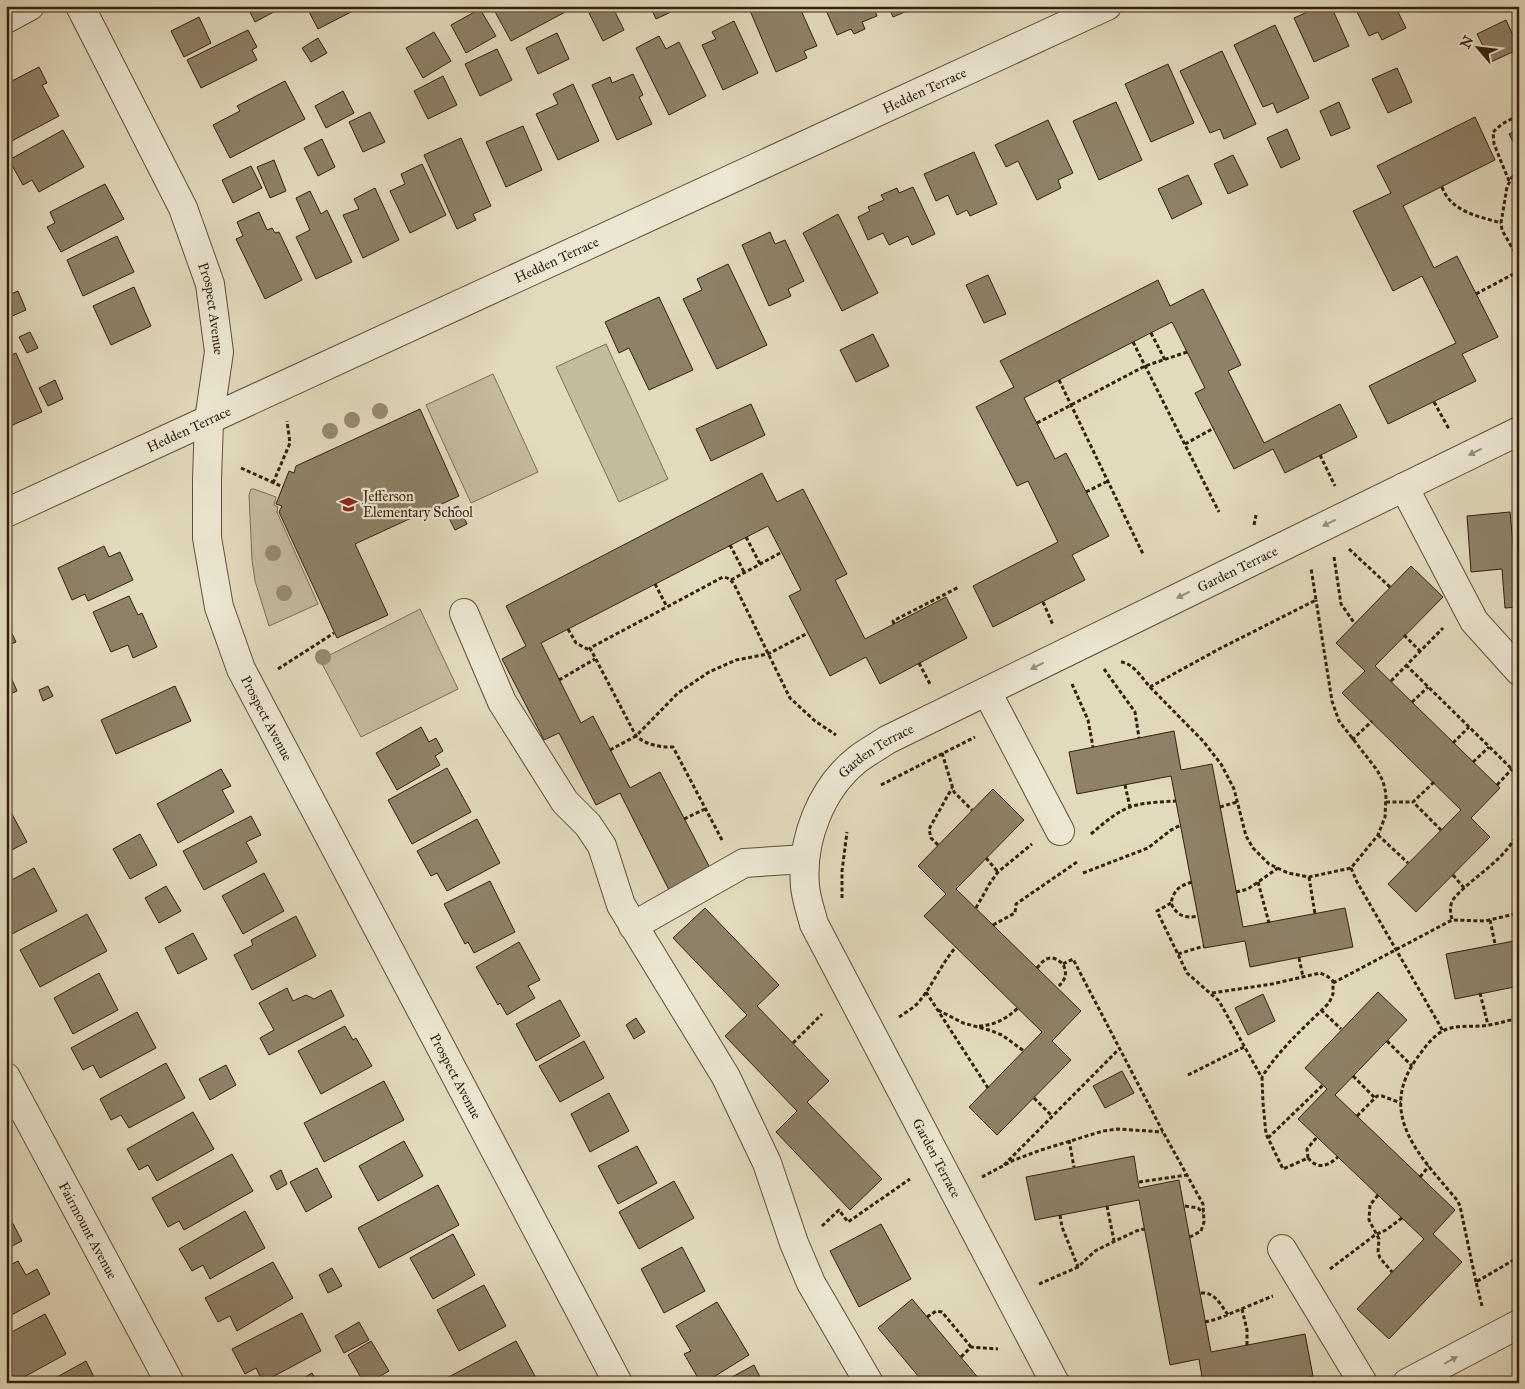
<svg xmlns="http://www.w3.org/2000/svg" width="1525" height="1389" viewBox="0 0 1525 1389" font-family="'IM FELL Great Primer',serif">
<rect width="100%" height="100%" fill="#e2dabc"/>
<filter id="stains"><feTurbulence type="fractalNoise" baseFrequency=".004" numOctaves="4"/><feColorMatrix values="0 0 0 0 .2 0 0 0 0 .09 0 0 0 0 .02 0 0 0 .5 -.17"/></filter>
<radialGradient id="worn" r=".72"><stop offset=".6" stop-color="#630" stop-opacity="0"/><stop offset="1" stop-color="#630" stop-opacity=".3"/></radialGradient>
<path fill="#c4ba9e" stroke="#7c6d56" d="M606 344 668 479 619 502 556 367Z
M493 374 538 472 471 503 426 405Z
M251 489H254L276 497 274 505 278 507 277 512 318 604 269 626 255 581 252 560 249 495Z
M420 609 458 689 361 737 320 660Z"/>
<path fill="#8e8168" stroke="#34200e" d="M247 6H285L255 22Z
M306 6H351L353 11 318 29Z
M500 6H566L569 10 511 41 494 10Z
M603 6H612L624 30 603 41 589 13Z
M650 6H676L677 9 656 19Z
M748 6H794L795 8 799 6 817 46 804 51 807 58 776 72Z
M824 6H873L877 16 862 22 865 29 854 34 851 29 837 35Z
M888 6H919L893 17Z
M1321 6H1331L1349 46 1314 62 1294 18Z
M1354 6H1395L1406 28 1382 40 1378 32 1369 36Z
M480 9 496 36 466 53 451 25Z
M199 17 211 43 184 57 171 31Z
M1506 20 1519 49 1491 62 1477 34Z
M734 21 758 73 723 90 702 45 716 39 712 32Z
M1275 25 1309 98 1277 113 1273 103 1263 107 1234 45Z
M248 30 257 47 252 50 257 60 201 88 187 60Z
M434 32 451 61 423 78 406 48Z
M557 33 569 59 538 74 526 48Z
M659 36 666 49 679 42 706 96 669 115 636 48Z
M318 38 327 53 311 62 302 48Z
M497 49 512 80 480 96 465 64Z
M1222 51 1256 124 1224 139 1220 129 1210 133 1180 71Z
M1168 64 1194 123 1151 142 1125 84Z
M39 67 47 83 42 85 59 116 6 144V84Z
M1397 68 1412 102 1388 113 1372 79Z
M633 74 643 95 639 97 652 124 617 140 592 85 610 77 612 83Z
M443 76 457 105 428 119 414 91Z
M285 81 305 119 230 158 213 125 240 111 237 106Z
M573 84 599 141 558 160 536 114 558 104 553 94Z
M343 91 354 113 326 128 315 106Z
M1116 102 1142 160 1099 180 1073 121Z
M1339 102 1350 128 1331 136 1320 111Z
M370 112 385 142 363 152 349 122Z
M1475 117 1495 160 1403 206 1434 268 1457 256 1498 337 1462 354 1476 381 1388 424 1369 386 1456 343 1422 276 1393 291 1353 211 1391 193 1377 166Z
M1048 120 1073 173 1058 180 1061 188 1037 200 1018 161 1006 167 995 145Z
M523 126 542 170 506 187 486 142Z
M1287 129 1300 159 1281 168 1267 138Z
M1519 129V153L1509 134Z
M63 130 84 167 39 192 32 180 23 185 9 160Z
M461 138 491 206 473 214 476 220 457 229 424 155Z
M322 139 335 167 318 176 304 148Z
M974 152 997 204 970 216 967 210 957 215 948 195 936 201 924 174Z
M1233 155 1248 185 1228 194 1214 164Z
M274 160 286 191 270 198 257 167Z
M422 164 446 215 410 233 390 191 405 184 401 174Z
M251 166 262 188 233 203 222 180Z
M1188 175 1202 204 1172 219 1158 189Z
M105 184 124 219 61 252 47 227 55 223 50 212Z
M913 187 935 234 912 245 908 236 889 245 883 233 868 240 858 217 870 211 868 207 884 200 881 195 897 188 899 193Z
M375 188 399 240 363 258 343 215 359 209 354 199Z
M310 191 321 214 327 210 352 262 316 279 296 237 310 230 296 198Z
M259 212 267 230 272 228 275 233 279 232 302 280 265 299 236 239 243 236 237 222Z
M838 214 878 293 842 311 803 233Z
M770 232 775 244 785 240 804 281 788 289 791 296 769 306 742 245Z
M117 236 134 272 83 296 67 260Z
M728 264 767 345 717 369 683 299 702 290 697 279Z
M988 275 1006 314 984 323 966 285Z
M1158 280 1170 306 1203 289 1241 365 1228 371 1264 443 1340 404 1357 437 1285 473 1273 449 1234 469 1195 393 1205 388 1172 322 1024 398 1055 459 1066 453 1109 536 1072 555 1085 580 993 627 973 586 1058 542 1028 481 1017 486 976 407 1014 387 1000 361Z
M134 287 151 326 111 345 93 306Z
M18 291 26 310 10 317 6 307V296Z
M659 297 693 370 649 390 629 348 619 353 605 322Z
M30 332 38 348 27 353 19 337Z
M873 334 889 366 856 382 840 350Z
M16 353 42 412 6 428V357Z
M55 380 63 399 48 406 39 388Z
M751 404 765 435 711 461 696 429Z
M420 409 459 496 355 544 388 615 337 638 279 512 282 506 276 504 289 471 294 473 296 466Z
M762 473 777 502 803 489 847 574 835 580 865 639 946 597 967 638 880 684 866 657 830 676 789 596 801 590 768 526 541 643 581 723 593 716 630 788 660 772 710 868 669 890 620 793 596 805 559 733 544 740 502 659 526 646 506 606Z
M458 506 467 524 455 530 446 512Z
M1510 512 1515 565H1519V607L1505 608 1502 569 1471 572 1467 516Z
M104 546 109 557 120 552 133 580 88 601 85 594 72 600 58 568Z
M1411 566 1443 597 1375 666 1500 788 1471 818 1490 837 1416 912 1388 884 1461 810 1342 693 1365 671 1336 643Z
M129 596 138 615 142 613 157 647 133 658 128 645 111 652 93 612Z
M6 621 16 642 6 646Z
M6 666 17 691 6 696Z
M48 686 53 696 43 701 39 690Z
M175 686 191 721 116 754 101 720Z
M421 727 429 742 436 738 443 751 435 756 440 765 397 790 376 753Z
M1174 731 1181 770 1212 764 1243 927 1345 908 1353 947 1250 967 1245 941 1204 948 1171 776 1077 794 1069 752Z
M447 768 471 812 412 844 388 800Z
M221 769 231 786 222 790 234 812 178 843 157 804Z
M993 789 1024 820 956 889 1081 1011 1052 1041 1071 1060 997 1135 969 1107 1042 1032 924 916 946 894 918 866Z
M6 803 27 842 6 853Z
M251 816 261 835 246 842 257 862 204 890 183 851Z
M477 819 500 863 447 891 437 873 431 876 417 851Z
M140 834 157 865 130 879 113 849Z
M34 868 57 911 10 935 6 928V883Z
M264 873 284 911 243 934 222 896Z
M490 881 515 932 474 953 468 942 465 944 444 904Z
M166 886 181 911 159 923 145 898Z
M705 908 779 985 757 1006 829 1081 807 1102 882 1179 850 1210 776 1132 797 1111 725 1036 747 1015 673 938Z
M87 914 107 951 40 987 20 950Z
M296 916 316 956 252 990 234 955 253 945 251 940Z
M193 933 207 959 178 974 165 948Z
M1519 940V986L1455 999 1446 954Z
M519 942 540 980 528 986 535 998 507 1015 500 1003 498 1005 476 967Z
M99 973 118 1010 73 1034 54 998Z
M287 988 293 1001 306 995 314 999 331 990 344 1016 269 1055 260 1038 274 1030 259 1003Z
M1378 992 1407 1020 1335 1095 1455 1210 1433 1234 1462 1262 1389 1339 1357 1309 1424 1239 1298 1119 1327 1089 1305 1068Z
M1263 994 1275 1021 1248 1035 1235 1008Z
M560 1000 580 1036 536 1061 516 1024Z
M137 1012 156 1048 100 1078 93 1065 83 1070 71 1048Z
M636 1018 645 1032 634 1039 626 1025Z
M345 1026 353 1040 356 1038 372 1066 321 1094 298 1051Z
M584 1041 604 1078 560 1102 539 1066Z
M166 1063 185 1098 129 1128 121 1115 111 1120 100 1099Z
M226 1065 236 1085 210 1100 199 1079Z
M1122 1071 1134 1093 1105 1108 1093 1086Z
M384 1081 404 1120 324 1162 304 1123Z
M609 1093 629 1131 590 1152 571 1114Z
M193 1112 214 1149 157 1181 148 1165 139 1170 127 1149Z
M404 1141 423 1176 378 1201 359 1166Z
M637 1146 657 1183 618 1204 598 1166Z
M232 1154 253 1191 184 1230 179 1221 168 1227 152 1198Z
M1134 1156 1139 1188 1179 1180 1211 1352 1305 1334 1313 1376 1275 1383H1203L1199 1359 1170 1365 1139 1200 1035 1220 1026 1177Z
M317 1168 332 1197 306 1212 290 1182Z
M281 1170 287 1184 277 1190 270 1176Z
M674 1181 694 1218 639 1249 619 1212Z
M438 1185 459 1225 379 1268 358 1228Z
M245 1211 265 1248 210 1279 203 1265 192 1271 179 1249Z
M9 1216 22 1241 6 1249V1218Z
M881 1224 911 1279 859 1307 830 1251Z
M453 1234 475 1275 433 1299 410 1258Z
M682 1247 705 1291 664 1313 641 1269Z
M18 1261 26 1275 37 1269 50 1294 6 1318V1267Z
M273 1262 293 1298 237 1331 230 1316 218 1322 205 1298Z
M332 1268 342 1286 328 1293 319 1275Z
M484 1285 506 1326 459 1351 437 1310Z
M912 1299 980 1380 976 1383H924L878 1328Z
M717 1302 749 1355 704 1383H701L684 1354 691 1351 676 1326Z
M302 1313 321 1351 263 1382 256 1368 245 1374 232 1349Z
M45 1314 66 1354 13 1383H8L6 1381V1335Z
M359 1322 369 1340 344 1353 335 1336Z
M371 1341 389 1371 368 1383H364L348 1355Z
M516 1341 536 1378 528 1383H447L445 1379Z
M86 1361 97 1383H46Z
M754 1365 763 1383H721Z
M312 1373 318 1383H295Z"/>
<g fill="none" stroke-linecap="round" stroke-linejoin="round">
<defs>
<g id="minor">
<path id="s1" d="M80 6 183 208 210 284 219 352 209 420 207 480V538L219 607 241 669 618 1383"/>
<path d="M6 19 30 6"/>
<path d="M1404 487 1474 621 1519 671"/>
<path id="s2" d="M6 513 1107 6"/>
<path d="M464 613 502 702 565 802 588 825 602 846 621 905 726 1077 767 1163 794 1243 811 1283 869 1383"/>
<path d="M987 692 1060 831"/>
<path d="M633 926 744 863 805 859"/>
<path id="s3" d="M6 1077 170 1383"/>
<path d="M1282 1249 1363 1383"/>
<path id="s4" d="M1055 1383 814 924C811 912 806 899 805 886 801 840 821 788 858 759 867 752 877 747 887 740L1519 431"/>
<path d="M1407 1383 1519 1324"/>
</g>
</defs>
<use href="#minor" stroke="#604e3a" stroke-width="30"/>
<path stroke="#34200e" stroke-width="3" stroke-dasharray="4 2.5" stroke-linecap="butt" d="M1519 173 1512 177 1507 187 1501 223 1502 230 1519 260
M1509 181 1494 144 1493 132 1502 124 1519 115
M1442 187C1451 212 1478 216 1501 223
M1476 294 1519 271
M1151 333 1165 360
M1133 342 1219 512
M1059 380 1143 554
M1434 402 1449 429
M1037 423 1145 366 1187 352
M1185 444 1214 428
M1320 455 1335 486
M241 468 283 487
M273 483 290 443 287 421
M1086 492 1108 481
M1254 525 1256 515
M746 537 760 564
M1512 539H1519
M730 545 744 572
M1349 549 1391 588
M1334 557 1341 604 1355 624
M731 580 782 552
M655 584 667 607
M1043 602 1053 625
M894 624 893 621 959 587
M568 629 576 643 591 651
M1404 635 1420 651
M1121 662C1133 663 1142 678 1150 687L1219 649 1316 600 1311 568
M919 663 930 684
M1406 665 1519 776
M278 669 334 633
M1104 669 1135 712 1139 738
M559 680 595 659
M1391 681 1443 628
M1072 684 1088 720 1093 747
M1150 687 1203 741 1221 764 1234 789 1246 836 1253 848 1269 864 1288 873 1309 877 1351 868 1378 835 1385 817 1386 794 1383 781 1377 770 1339 721 1332 701 1316 600
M1412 702 1428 687
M1352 740 1372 721
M1453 743 1469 727
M610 750 636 736 678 693 709 672 736 660 768 654 808 633
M942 753 954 792 972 810
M1473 762 1489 747
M1434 782 1413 802 1441 830
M881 785 975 737
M1125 785 1130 807
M1497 785 1512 769
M1386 802H1413
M1220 807 1237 802
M684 819 705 809
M1091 834C1104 823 1117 811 1133 806 1146 802 1162 802 1176 801
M1378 835 1408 863
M722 840 673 747C658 747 647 745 636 736L590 648 723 577C730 578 732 581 735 586L790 698 815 721 836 735
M1513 844 1519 840
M938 845 931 838 929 829 952 788
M986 858 998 872
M1351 868 1357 882 1443 1031
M1083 873 1148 848 1171 830 1181 825
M1453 875 1465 889
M1309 877 1315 914
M1192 882C1179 886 1174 890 1171 903 1176 915 1185 919 1198 916
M1258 882 1269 923
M1236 892 1248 889 1278 868
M842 898V871L847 832
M1171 903 1157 911 1187 973 1219 1001 1262 1078 1263 1103 1266 1134 1283 1169 1308 1158C1318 1170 1328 1166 1338 1157
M976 908 990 883 998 872 1032 844
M1452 919C1450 912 1449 904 1455 897 1476 874 1506 860 1519 830
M1490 920 1495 944
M993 925 1015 913 1016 904 1077 862
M1178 954 1204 946
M1299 958 1303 977
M1063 964 1073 959 1163 1132 1203 1204 1204 1222 1201 1231 1190 1237
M1037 968C1046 957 1051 954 1063 964 1068 975 1065 980 1057 988
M1333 983 1452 920 1485 921 1519 913
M926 992 988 1088
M1212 993 1272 984 1320 973 1327 976 1333 981V994L1329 1003C1305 1027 1280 1048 1262 1077
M1480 993 1488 1025
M938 1010 963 1023 989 1030 1002 1035 1024 1051
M1321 1010 1341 1029
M899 1017C905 1013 913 1008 918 1003 933 985 941 964 956 947
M979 1026C995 1025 1006 1019 1018 1008
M1387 1041 1412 1066
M793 1043 822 1014
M1188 1075 1246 1046
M1353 1076 1375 1098
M1034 1098 1052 1116
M1357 1116 1377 1096H1382L1401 1103
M1268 1138 1323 1085
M1069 1140 1074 1167
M1308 1158 1307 1149 1317 1137
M1004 1165 1120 1048
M982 1177 1014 1160 1041 1150 1103 1131 1118 1129 1163 1132
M1420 1177 1429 1166
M1139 1182 1187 1175
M1378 1195 1370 1205 1369 1220 1379 1239 1378 1252 1380 1258 1392 1272
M1107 1206 1114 1241
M1185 1206 1198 1208 1203 1213
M1060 1215 1062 1227 1078 1267
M822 1226 839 1210 848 1222 910 1179
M1330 1269 1375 1235 1386 1230 1402 1218
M1476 1282 1460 1206 1457 1200C1421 1157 1376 1115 1417 1058 1425 1047 1434 1034 1447 1029 1459 1025 1470 1027 1481 1026 1494 1025 1506 1021 1519 1018
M1039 1284 1078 1267 1095 1251 1107 1245 1136 1231 1144 1229
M1201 1293C1215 1292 1220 1304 1228 1315
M1482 1306 1476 1282 1519 1257
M1242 1309 1247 1330V1345
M927 1317 936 1311 942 1312 971 1347
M1205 1322 1217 1319 1273 1296
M961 1357 971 1347 998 1349
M1282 1382V1383"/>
<use href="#minor" stroke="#ece7d3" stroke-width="28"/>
</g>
<g fill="#968970">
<circle cx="380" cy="411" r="8"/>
<circle cx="352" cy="420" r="8"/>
<circle cx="330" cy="431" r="8"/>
<circle cx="273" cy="553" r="8"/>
<circle cx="284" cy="593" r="8"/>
<circle cx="323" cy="657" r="8"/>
</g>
<defs><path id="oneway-solid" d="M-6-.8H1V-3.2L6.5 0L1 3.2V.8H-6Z" transform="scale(1.25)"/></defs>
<g fill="#998d7a">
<use href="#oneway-solid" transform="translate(1475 452) rotate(154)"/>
<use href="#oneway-solid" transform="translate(1329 523) rotate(154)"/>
<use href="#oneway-solid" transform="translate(1183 595) rotate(154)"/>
<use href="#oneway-solid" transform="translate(1037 666) rotate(154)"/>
<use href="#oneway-solid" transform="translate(1451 1360) rotate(-28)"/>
</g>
<defs>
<symbol id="school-bare" viewBox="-9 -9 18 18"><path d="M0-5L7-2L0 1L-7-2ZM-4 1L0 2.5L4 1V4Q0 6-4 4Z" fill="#8f2418" stroke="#ece7d3" stroke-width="2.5" paint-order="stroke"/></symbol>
</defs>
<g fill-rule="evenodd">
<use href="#school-bare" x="336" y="492" width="25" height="25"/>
</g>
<g text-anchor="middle" stroke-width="4.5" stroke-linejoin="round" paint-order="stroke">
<g font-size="14" fill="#34200e" stroke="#ece7d3">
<text dy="5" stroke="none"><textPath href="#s2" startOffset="1011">Hedden Terrace</textPath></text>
<text dy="5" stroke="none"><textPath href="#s2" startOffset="606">Hedden Terrace</textPath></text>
<text dy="5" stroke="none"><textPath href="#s1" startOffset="332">Prospect Avenue</textPath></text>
<text dy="5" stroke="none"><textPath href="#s2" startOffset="201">Hedden Terrace</textPath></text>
<text dy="5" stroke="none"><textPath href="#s4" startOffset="1125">Garden Terrace</textPath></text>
<text dy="5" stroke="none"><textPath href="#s1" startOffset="754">Prospect Avenue</textPath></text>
<text dy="5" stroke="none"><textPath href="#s4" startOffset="720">Garden Terrace</textPath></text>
<text dy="5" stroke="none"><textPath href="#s1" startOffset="1159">Prospect Avenue</textPath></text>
<text transform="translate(937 1158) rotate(62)" y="5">Garden Terrace</text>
<text dy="5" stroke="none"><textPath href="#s3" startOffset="174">Fairmount Avenue</textPath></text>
</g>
<g font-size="14" fill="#34200e" stroke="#ece7d3" text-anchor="start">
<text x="363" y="501">Jefferson<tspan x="363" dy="16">Elementary School</tspan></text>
</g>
</g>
<rect width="1525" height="1389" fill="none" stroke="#e2dabc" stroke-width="25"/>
<rect x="8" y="8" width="1510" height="1374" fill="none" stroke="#34200e" stroke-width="2.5"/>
<rect x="12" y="12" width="1500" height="1364" fill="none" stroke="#34200e"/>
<g transform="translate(1478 48) rotate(298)" stroke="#ece7d3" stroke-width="4" paint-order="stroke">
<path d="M0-4L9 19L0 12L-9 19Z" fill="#34200e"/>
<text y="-8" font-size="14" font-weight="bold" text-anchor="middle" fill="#34200e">N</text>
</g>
<rect width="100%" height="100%" filter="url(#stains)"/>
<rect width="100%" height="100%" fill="url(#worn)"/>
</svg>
